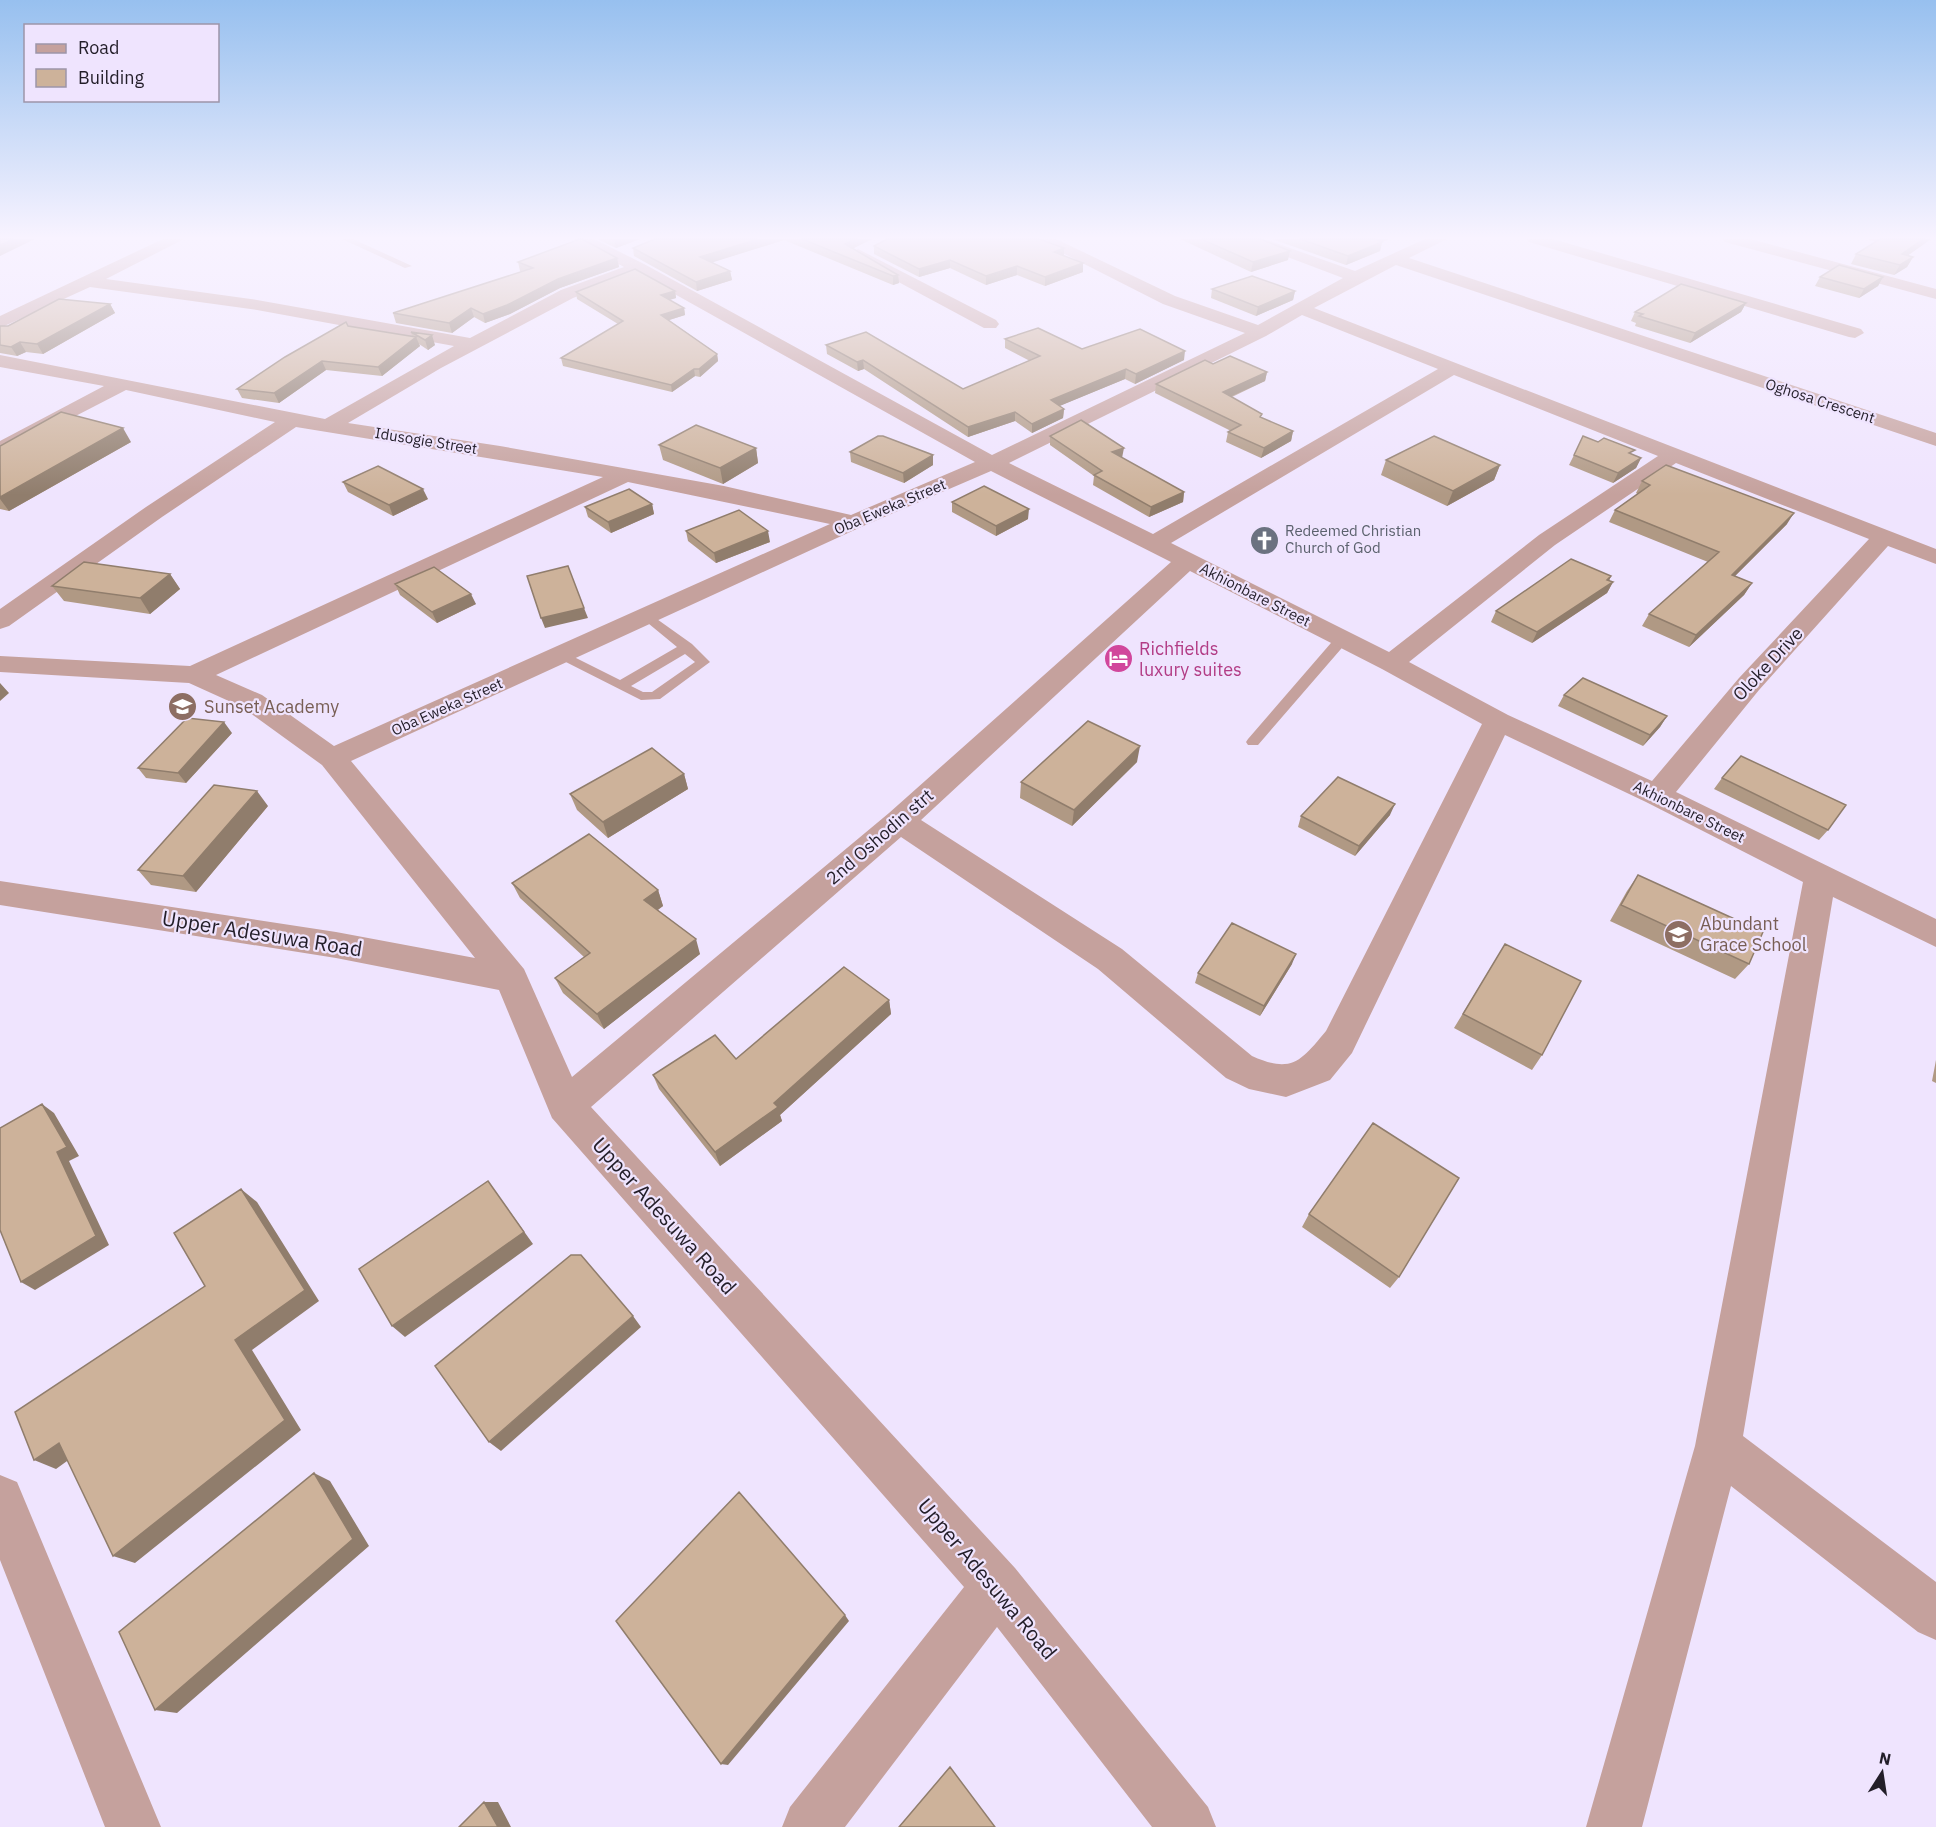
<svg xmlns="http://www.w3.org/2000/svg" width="1936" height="1827" viewBox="0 0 1936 1827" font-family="'IBM Plex Sans',sans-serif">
<rect width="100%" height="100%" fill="#efe4fe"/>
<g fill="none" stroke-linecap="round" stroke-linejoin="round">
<path fill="#c5a19d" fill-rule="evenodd" d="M342 239H353L412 266 405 268Z
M647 612 692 644 710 662 660 699 641 700 554 656 561 652 566 653 620 680 677 647 643 619 641 616ZM685 654 695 662 652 692H643L631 686Z
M1342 635 1347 636V642L1258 745H1248L1246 742 1248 739 1337 636Z"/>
<path fill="#c5a19d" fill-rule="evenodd" d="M163 239H184L106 279 257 300 470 338 561 290 624 267 573 239H594L644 264 992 455 1245 333 1163 304 1035 239H1056L1175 296 1258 325 1343 278 1240 239H1264L1355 271 1425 239H1447L1409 258 1936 433V446L1396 265 1314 308 1936 549V564L1888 546 1759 690 1676 792 1936 919V947L1833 897 1743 1436 1936 1582V1640L1918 1632 1731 1486 1642 1827H1586L1695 1446 1803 882 1646 802 1505 735 1352 1053 1330 1080 1286 1097 1249 1089 1226 1078 1098 969 901 837 591 1107 1015 1568 1208 1807 1216 1827H1152L997 1627 845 1827H782L790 1807 964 1587 552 1118 499 990 336 958 0 905V881L336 932 475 958 322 765 242 707 189 683 0 672V656L190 666 603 477 296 427 162 517 9 626 0 629V609L146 507 275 422 126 390 0 455V441L104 386 0 367V355L325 419 454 346 257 310 90 287 0 328V316ZM637 273 975 462 851 515 724 486 500 446 348 423 441 368 573 298ZM1302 315 1438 369 1153 534 1009 463 1266 336ZM1454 375 1658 456 1539 535 1389 652 1171 543ZM1676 463 1869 539 1739 678 1652 781 1508 715 1409 662 1555 545ZM991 471 1171 562 889 813 572 1077 524 969 351 761 861 527ZM628 482 830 524 334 746 262 695 216 675ZM1190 571 1382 669 1482 724 1326 1031C1301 1061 1292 1074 1252 1056L1122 949 921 820Z
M1527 239H1553L1861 329 1864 333 1855 338 1849 337 1529 242Z
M1723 239H1750L1936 289V299L1725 242Z
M858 249 996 320 999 324 996 328H984L852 257 850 254Z
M0 1475 17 1482 161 1827H105L0 1560Z"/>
</g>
<path fill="#b09984" d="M597 239H640L616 248Z
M655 239H872L853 248 898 275 899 283 893 285 784 240 712 262 730 271 732 280 697 291 634 256 633 248Z
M1180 239H1260L1288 260 1251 272Z
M1272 239H1389L1382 242 1380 251 1346 265Z
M1867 239H1931L1908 255 1913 257 1907 267 1894 275 1851 264 1856 254 1876 242Z
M874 246 1064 256 1083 263V272L1045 286 1017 275 986 285 950 268 919 277 874 254Z
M617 258 619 267 560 288 510 314 485 323 474 317 452 333 396 323 393 313 521 272 520 271 518 262Z
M1820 277H1883L1878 286 1859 298 1815 286Z
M1212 289 1295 291 1293 300 1256 316 1211 298Z
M675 291 676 298 669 300 684 308 685 315 669 320 717 354 718 361 700 377 695 376 672 392 563 366 561 358 618 324 577 299 576 292Z
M1746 303 1741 312 1690 343 1635 326 1636 323 1631 321 1635 312Z
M110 304 115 313 43 354 26 352 17 356 0 353V326H8Z
M348 326 412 336 411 332 435 345 428 350 419 344 420 346 382 376 326 370 279 403 242 398 237 389Z
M1005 339 1082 349 1184 360 1135 384 1125 379 1059 406 1064 409 1063 418 1032 433 1015 421 968 437 864 369 858 371 827 354 826 345 963 389 1030 361 1005 348Z
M1213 364 1267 372 1265 381 1232 397 1261 418 1293 431 1291 441 1261 458 1226 442 1228 432 1231 431 1155 393 1156 384Z
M1050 436 1122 458 1184 492 1183 502 1149 517 1093 485 1094 476 1050 445Z
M131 442 9 511 0 509V446Z
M659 445 756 448 758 463 723 484 663 460Z
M850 452 933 455V465L904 483 851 462Z
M1574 455H1632L1641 458 1636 468 1613 483 1569 465Z
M1386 460 1500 465 1494 480 1447 506 1381 475Z
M1642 481 1787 524 1735 576 1752 583 1744 595 1689 647 1642 626 1649 614 1708 562 1609 522 1615 510 1638 494 1636 493Z
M343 482 428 499 393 516 348 492Z
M952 502 1028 519 996 536 952 512Z
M652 504 654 514 611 533 588 517 585 507Z
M686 531 770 542 716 563 688 541Z
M170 574 180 589 150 614 64 601 52 586Z
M1611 576 1609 581 1613 582 1607 593 1532 643 1491 622 1496 611Z
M395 584 476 604 437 623 400 595Z
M1564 695 1667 716 1660 727 1643 746 1558 706Z
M232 733 186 783 146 778 138 768Z
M1137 762 1072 826 1020 798 1021 782Z
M684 774 688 789 608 838 577 810 570 794Z
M1722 778 1828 830 1819 840 1714 789Z
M268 806 196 892 151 885 138 870Z
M1390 815 1355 856 1298 827 1301 816Z
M1638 875 1749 964 1735 979 1610 921 1627 891Z
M512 883 658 890 663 906 658 910 700 954 604 1029 563 993 555 978 584 957 520 898Z
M1505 944 1542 1055 1532 1070 1454 1028Z
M1292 964 1260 1016 1195 983 1198 973Z
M889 1000 891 1014 780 1115 782 1121 720 1166 659 1089 653 1075 736 1059Z
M1936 1060V1083L1932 1081Z
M1309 1214 1399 1277 1390 1288 1302 1227Z"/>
<path fill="#907d6c" d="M13 239H35L0 256V245Z
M614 239H640L616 248Z
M758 239H784V240L701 266 700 257Z
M854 239H872L846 252 845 244Z
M1370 239H1389L1382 242 1380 251 1346 265 1348 256Z
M1923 239H1931L1896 264 1902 254Z
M1064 248V257L1054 252Z
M1290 251 1288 260 1251 272 1253 262Z
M1913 257 1907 267 1894 275 1900 265Z
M617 258 619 267 560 288 510 314 485 323 483 314 558 279Z
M950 260V268L919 277V269Z
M1083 263V272L1045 286V277Z
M1017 266V275L986 285V276Z
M730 271 732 280 697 291 696 282Z
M898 275 899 283 893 285V276Z
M1883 277 1878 286 1859 298 1864 289Z
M675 291 676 298 662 302 661 295Z
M1295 291 1293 300 1256 316 1258 307Z
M1746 303 1741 312 1690 343 1695 333Z
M110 304 115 313 43 354 37 344Z
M471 308 474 317 452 333 449 323Z
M684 308 685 315 663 322 661 315Z
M432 335 435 345 428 350 425 340Z
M416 337 420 346 382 376 378 367Z
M20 342 26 352 17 356 11 347Z
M1185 351 1184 360 1135 384 1136 374Z
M717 354 718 361 700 377 699 369Z
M863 360 864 369 858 371 857 362Z
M322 361 326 370 279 403 274 393Z
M694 369 695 376 672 392 671 385Z
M1126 369 1125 379 1050 410 1051 400Z
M1267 372 1265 381 1221 401 1223 392Z
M1064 409 1063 418 1032 433V424Z
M1015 412V421L968 437V427Z
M123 428 131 442 9 511 0 499V497Z
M1293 431 1291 441 1261 458 1264 448Z
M756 448 758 463 723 484 720 468Z
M1124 448 1122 458 1112 452Z
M933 455V465L904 483 903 473Z
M1641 458 1636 468 1613 483 1618 473Z
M1500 465 1494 480 1447 506 1453 491Z
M423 489 428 499 393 516 389 505Z
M1184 492 1183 502 1149 517 1151 507Z
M652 504 654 514 611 533 608 522Z
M1029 509 1028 519 996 536V526Z
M1794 513 1787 524 1724 587 1732 575Z
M768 531 770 542 716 563 714 553Z
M170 574 180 589 150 614 140 598Z
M1611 576 1606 587 1613 582 1607 593 1532 643 1537 632Z
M1752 583 1744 595 1689 647 1696 635Z
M471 594 476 604 437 623 432 612Z
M584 608 588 618 545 628 541 618Z
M0 683 9 693 0 701Z
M1667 716 1660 727 1643 746 1650 735Z
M224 722 232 733 186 783 178 773Z
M1140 746 1137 762 1072 826 1074 810Z
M684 774 688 789 608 838 603 822Z
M257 791 268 806 196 892 183 876Z
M1395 804 1390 815 1355 856 1359 846Z
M658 890 663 906 650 915 644 900Z
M696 939 700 954 604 1029 597 1014Z
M1296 954 1292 964 1260 1016 1264 1006Z
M889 1000 891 1014 780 1115 782 1121 720 1166 715 1152 774 1103Z
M42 1104 54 1113 79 1156 69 1161 109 1245 35 1290 21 1282 57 1152Z
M488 1181 533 1244 405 1337 392 1326Z
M241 1189 257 1202 319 1301 252 1350 301 1430 135 1563 113 1556 235 1340Z
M633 1316 641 1327 501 1451 489 1442Z
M59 1443 81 1451 56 1469 34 1460Z
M314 1473 330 1481 369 1546 177 1713 155 1710Z
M845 1615 849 1621 728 1765 721 1764Z
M484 1802H498L511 1827H498Z"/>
<path fill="#cdb29a" stroke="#907d6c" stroke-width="1.5" d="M0 239H13L0 245Z
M580 239H582L617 258 558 279 507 305 483 314 471 308 449 323 393 313 533 268 518 262Z
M655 239H758L700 257 730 271 696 282 633 248Z
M802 239H854L845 244 898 275 893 276Z
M887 239H1039L1064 248 1054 252 1083 263 1045 277 1017 266 986 276 950 260 919 269 874 246Z
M1201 239H1260L1290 251 1253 262Z
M1300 239H1375L1382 242 1348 256Z
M1880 239H1923L1902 254 1913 257 1900 265 1856 254Z
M1839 265 1883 277 1864 289 1820 277Z
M635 269 675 291 661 295 684 308 661 315 717 354 699 369H694L671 385 561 358 623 321 576 292Z
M1252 276 1295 291 1258 307 1212 289Z
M1681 284 1746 303 1695 333 1639 316 1643 314 1635 312Z
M59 299 110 304 37 344 20 342 11 347 0 345V326H8Z
M346 322 348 326 416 337 378 367 322 361 274 393 237 389 285 357Z
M1038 328 1082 349 1140 329 1185 351 1136 374 1126 369 1051 400 1064 409 1032 424 1015 412 968 427 863 360 857 362 826 345 866 332 963 389 1040 356 1005 339Z
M411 332 432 335 425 340Z
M1230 356 1267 372 1223 392 1262 414 1260 417 1293 431 1264 448 1228 432 1241 425 1156 384 1205 360 1213 364Z
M61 412 123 428 0 497V446Z
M1081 420 1124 448 1112 452 1184 492 1151 507 1094 475 1102 471 1050 436Z
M696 425 756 448 720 468 659 445Z
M878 436H883L933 455 903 473 850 452Z
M1434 436 1500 465 1453 491 1386 460Z
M1583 436 1598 442 1604 438 1635 450 1629 453 1641 458 1618 473 1574 455Z
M1666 465 1794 513 1732 575 1752 583 1696 635 1649 614 1719 552 1615 510 1650 485 1642 481Z
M378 466 423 489 389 505 343 482Z
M984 486 1029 509 996 526 952 502Z
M629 489 652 504 608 522 585 507Z
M739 510 768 531 714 553 686 531Z
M1571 559 1611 576 1607 580 1613 582 1537 632 1496 611Z
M84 562 170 574 140 598 52 586Z
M568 566 584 608 541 618 527 576Z
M434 567 471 594 432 612 395 584Z
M1583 678 1667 716 1650 735 1564 695Z
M187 718 224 722 178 773 138 768Z
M1088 721 1140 746 1074 810 1021 782Z
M652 748 684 774 603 822 570 794Z
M1741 756 1846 805 1828 830 1722 778Z
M1338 777 1395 804 1359 846 1301 816Z
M214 785 257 791 183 876 138 870Z
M589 834 658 890 644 900 696 939 597 1014 555 978 590 953 512 883Z
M1638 875 1763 932 1749 964 1621 905Z
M1232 923 1296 954 1264 1006 1198 973Z
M1505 944 1581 981 1542 1055 1463 1014Z
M844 967 889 1000 774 1103 778 1107 715 1152 653 1075 715 1035 736 1059Z
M42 1104 67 1147 57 1152 96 1236 21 1282 0 1230V1128Z
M1373 1123 1459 1178 1399 1277 1309 1214Z
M488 1181 524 1232 392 1326 359 1269Z
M241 1189 305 1290 235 1340 285 1420 113 1556 59 1443 34 1460 15 1412 205 1286 174 1233Z
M571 1255H581L633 1316 489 1442 435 1366Z
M314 1473 353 1539 155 1710 119 1632Z
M739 1492 845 1615 721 1764 616 1621Z
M950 1767 995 1827H899Z
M484 1802 498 1827H459Z"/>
<linearGradient id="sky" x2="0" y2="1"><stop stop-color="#97c0ef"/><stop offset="0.48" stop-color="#f8f3ff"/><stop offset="1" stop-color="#f8f3ff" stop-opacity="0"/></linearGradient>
<rect width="1936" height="495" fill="url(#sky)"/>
<defs>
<symbol id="church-disc" viewBox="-11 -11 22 22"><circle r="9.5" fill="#6b7280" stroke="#efe4fe"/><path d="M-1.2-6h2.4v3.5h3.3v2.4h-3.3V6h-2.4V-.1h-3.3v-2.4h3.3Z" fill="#fff"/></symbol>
<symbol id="hotel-disc" viewBox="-11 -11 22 22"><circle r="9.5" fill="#d1479c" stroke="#efe4fe"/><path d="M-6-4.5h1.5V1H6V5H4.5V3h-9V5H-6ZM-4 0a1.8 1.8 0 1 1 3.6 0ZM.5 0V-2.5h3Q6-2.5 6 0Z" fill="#fff"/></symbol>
<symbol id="school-disc" viewBox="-11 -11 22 22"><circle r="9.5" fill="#8d6e63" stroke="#efe4fe"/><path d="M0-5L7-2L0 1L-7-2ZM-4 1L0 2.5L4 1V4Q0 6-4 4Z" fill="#fff"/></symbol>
</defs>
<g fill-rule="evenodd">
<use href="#church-disc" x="1248" y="524" width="33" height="33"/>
<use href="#hotel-disc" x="1102" y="642" width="33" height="33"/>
<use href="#school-disc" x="166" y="690" width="33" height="33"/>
<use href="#school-disc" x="1662" y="918" width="33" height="33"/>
</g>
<g text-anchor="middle" stroke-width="4.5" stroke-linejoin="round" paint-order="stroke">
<g font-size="15" fill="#231e29" stroke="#efe4fe">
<text transform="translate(1820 401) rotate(18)" y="5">Oghosa Crescent</text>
<text transform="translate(426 441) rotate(9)" y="5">Idusogie Street</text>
<text transform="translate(890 507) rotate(-23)" y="5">Oba Eweka Street</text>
<text transform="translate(1255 595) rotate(27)" y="5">Akhionbare Street</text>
<text transform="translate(447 707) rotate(-24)" y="5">Oba Eweka Street</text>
<text transform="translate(1689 812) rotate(26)" y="5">Akhionbare Street</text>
</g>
<g font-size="15" fill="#5b616d" stroke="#efe4fe" text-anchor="start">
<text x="1285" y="536">Redeemed Christian<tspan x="1285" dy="17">Church of God</tspan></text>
</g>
<g font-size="18" fill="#b23c85" stroke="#efe4fe" text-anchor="start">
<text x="1139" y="655">Richfields<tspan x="1139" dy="21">luxury suites</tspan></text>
</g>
<g font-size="18" fill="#231e29" stroke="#efe4fe">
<text transform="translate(1768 664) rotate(-47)" y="6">Oloke Drive</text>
<text transform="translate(880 837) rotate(-41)" y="6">2nd Oshodin strt</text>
</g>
<g font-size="18" fill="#785e54" stroke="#efe4fe" text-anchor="start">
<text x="204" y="713">Sunset Academy</text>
<text x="1700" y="930">Abundant<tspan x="1700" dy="21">Grace School</tspan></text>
</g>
<g font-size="21" fill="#231e29" stroke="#efe4fe">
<text transform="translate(262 934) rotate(9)" y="7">Upper Adesuwa Road</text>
<text transform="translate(664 1216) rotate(48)" y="7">Upper Adesuwa Road</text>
<text transform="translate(987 1579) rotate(50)" y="7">Upper Adesuwa Road</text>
</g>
</g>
<rect x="24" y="24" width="195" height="78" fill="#efe4fe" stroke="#9d95a9" stroke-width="1.5"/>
<rect x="36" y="44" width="30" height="9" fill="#c5a19d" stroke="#9d95a9" stroke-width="1.5"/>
<text x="78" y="54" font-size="18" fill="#231e29">Road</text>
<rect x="36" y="69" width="30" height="18" fill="#cdb29a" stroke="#9d95a9" stroke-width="1.5"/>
<text x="78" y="84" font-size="18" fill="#231e29">Building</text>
<g transform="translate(1882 1773) rotate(12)" stroke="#efe4fe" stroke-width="4.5" paint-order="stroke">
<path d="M0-4.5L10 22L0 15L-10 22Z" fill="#231e29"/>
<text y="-9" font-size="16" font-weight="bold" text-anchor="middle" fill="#231e29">N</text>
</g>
</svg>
